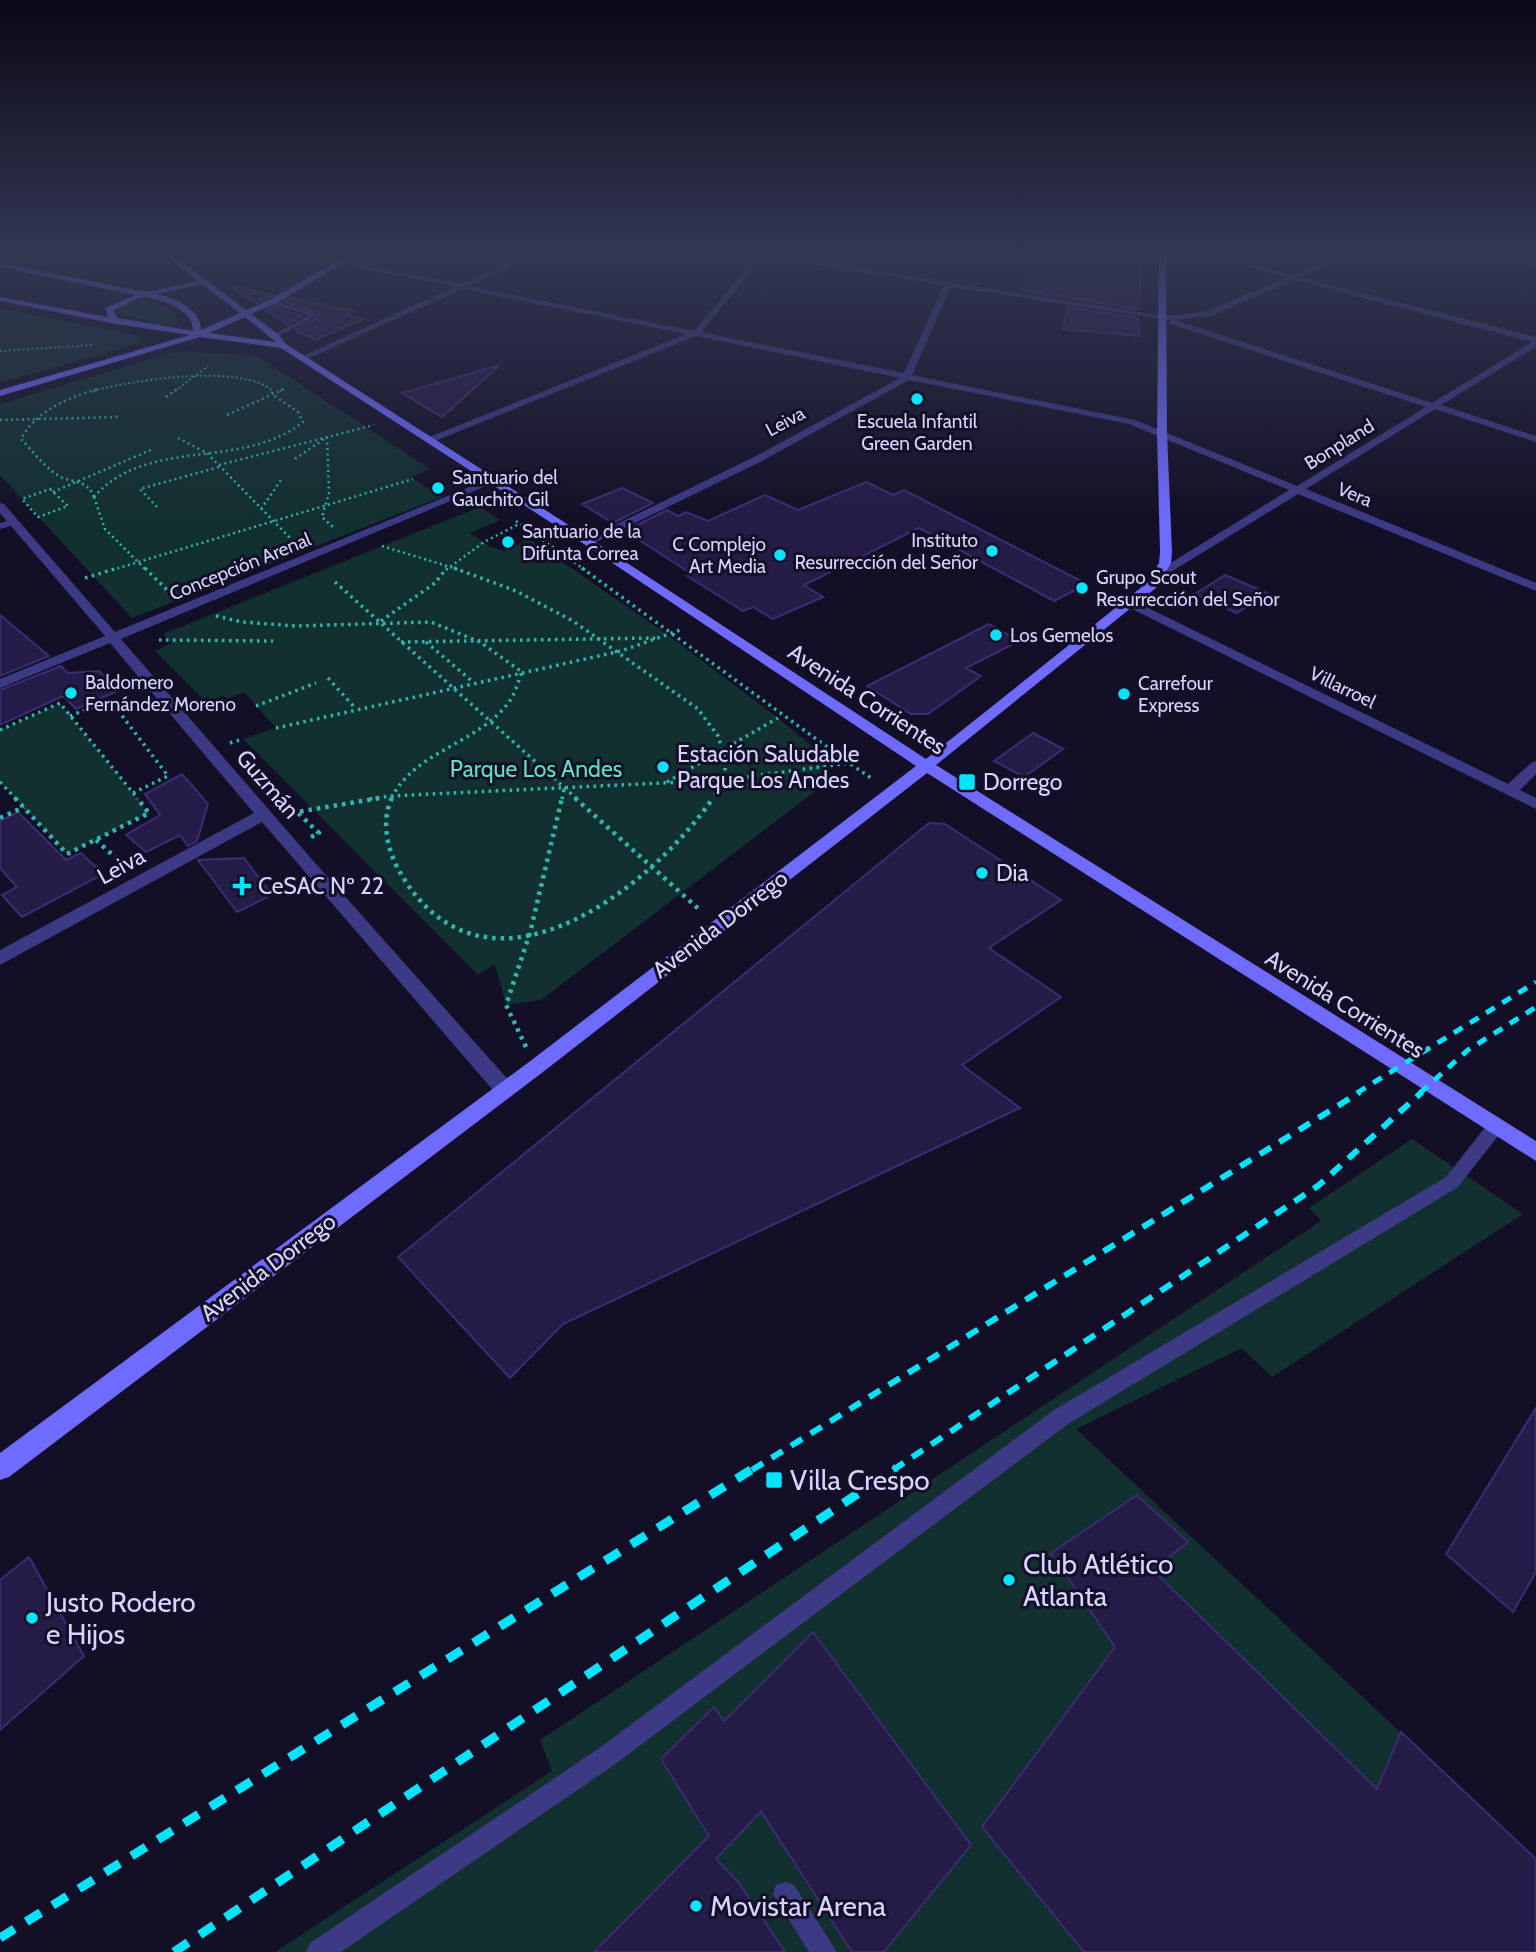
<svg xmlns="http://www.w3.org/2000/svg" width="1536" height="1952" viewBox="0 0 1536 1952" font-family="Cabin,sans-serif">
<rect width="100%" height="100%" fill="#130f26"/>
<path fill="#12302f" d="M141 300C156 302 170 307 178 320L176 326 156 324 117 312 124 304Z
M0 308 140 336 144 342 0 383Z
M177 351 256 355 430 469 410 477 442 497 132 618 0 475V404Z
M480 507 500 520 470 533 491 547 504 551 523 542 522 534 668 635 778 718 823 755 827 765 822 786 541 1000 506 1005 495 964 478 975 243 739 276 728 244 692 227 699 223 696 206 702 155 651 172 643 163 634Z
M60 703 149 813 67 854 0 782V730Z
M1412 1139 1523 1214 1272 1377 1242 1348 1076 1429 1536 1859V1952H275L552 1771 540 1740 1321 1221 1309 1208Z"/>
<path fill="#241b47" stroke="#3b2d73" stroke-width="2" d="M1061 250H1143L1138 309 1021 290Z
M231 286 273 295 256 303Z
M290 298 354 311 345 315 363 319 315 340 295 330 319 317 320 314 284 302Z
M274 307 302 316 287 324 266 310Z
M1068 307 1138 318 1139 336 1063 329Z
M500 365 442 417 402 393Z
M866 482 893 495 904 490 1087 584 1054 601 919 528 804 585 823 597 773 619 753 607 743 611 687 576 692 574 625 531 667 510 678 516 686 512 708 521 765 495 798 510Z
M622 488 653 503 613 523 582 504Z
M1225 575 1267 593 1237 613 1195 594Z
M0 615 49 656 0 676Z
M989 624 1019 641 966 668 981 676 928 714H911L867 686Z
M61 666 68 673 99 671 120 690 76 709 63 696 0 725V690Z
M1033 733 1063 749 1024 777 994 761Z
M182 774 208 804 197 841 188 846 180 835 146 852 126 835 160 815 145 794Z
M18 812 66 860 81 853 103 874 22 917 2 895 17 887 0 868V821Z
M929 823 945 824 1061 900 989 948 1061 997 962 1065 1020 1108 563 1324 510 1378 398 1257Z
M244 858 272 895 237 912 198 860Z
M1536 1408V1572L1513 1612 1446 1554Z
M1137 1495 1188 1542 1153 1570 1377 1789 1401 1732 1536 1859V1952H1084L982 1827 1115 1647 1051 1553Z
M29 1557 84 1656 0 1730V1580Z
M813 1632 971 1845 884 1952H852L761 1811 716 1859 739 1883 785 1952H594L709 1836 661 1759 714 1707 724 1721Z"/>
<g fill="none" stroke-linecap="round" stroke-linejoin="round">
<path stroke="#2fb8b0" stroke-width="2" stroke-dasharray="2 2.5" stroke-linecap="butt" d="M0 351 93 345
M93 391C133 380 240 363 273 391
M175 391 208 366
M280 391 284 389"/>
<path stroke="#2fb8b0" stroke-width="2.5" stroke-dasharray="2 3.5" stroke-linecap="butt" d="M166 397 177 389
M227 415 284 389
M0 420 120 417
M327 437 329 493 322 517 334 528
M178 438 207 453 295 543
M295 459 324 439
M219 465 374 425
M50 489 68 506 38 517 22 499Z
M53 492 153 449
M94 497 105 529 146 570
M94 497C88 481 76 483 63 478 47 471 33 451 21 439 35 411 71 396 99 389
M94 497C147 436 242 471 303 422L298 412 272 394 273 389
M157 507 140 489 219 467
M261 509 281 480
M516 521 585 570
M382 546 460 570
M112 570 413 479
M446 570 484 542 519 524"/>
<path stroke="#2fb8b0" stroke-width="3.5" stroke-dasharray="2.5 4.5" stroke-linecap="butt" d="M145 568 172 595
M454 568 516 591 573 621 698 709 718 736 725 758V780L712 799
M582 568 849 763
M85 578 118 568
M335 582 577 799
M216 616 242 622 296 626 431 622 480 642 522 672C518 682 515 694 509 702 477 745 415 750 391 799
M381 621 435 583 447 568
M159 640 273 641
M401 642 655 638
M426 642 473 682
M328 678 356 709
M256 706 316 683
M70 716 110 700 168 776 133 793
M276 728 621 651 683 629
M0 730 60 703 138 799
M230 743 243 739
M0 782 16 799
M667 782 778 718
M370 799 390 796 725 780 849 763 874 780
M562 799 564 789"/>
<path stroke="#2fb8b0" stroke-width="4.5" stroke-dasharray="3.5 5" stroke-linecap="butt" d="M15 798 67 854 149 813 137 798
M392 798C380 821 388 853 401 874 485 1016 648 892 713 798
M575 798 701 911
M0 818 24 807
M311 837 319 833 297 812 380 798
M96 840 125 866
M526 1047 506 1005 530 933 562 798"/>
<path fill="#3d3a85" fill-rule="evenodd" d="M270 301H274L318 315 277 337H273V335L309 315 270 303Z
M14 519 18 522 17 524 0 529V523Z
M1496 1119 1502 1121 1504 1126 1502 1131 1458 1187 1068 1424 614 1765 341 1952H306L310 1943 598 1749 1054 1410 1446 1177 1490 1121Z
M785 1882 794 1885 837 1952H809L773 1894 776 1885Z"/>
<path fill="#3d3a85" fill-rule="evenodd" d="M15 250 14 252 0 255V251Z
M537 250H547L470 286 694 331 757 256 732 250H769L767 253 1163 316 1204 312 1287 277 1187 250H1198L1293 275 1352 250H1361L1301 277 1536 337V347L1441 405 1536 436V442L1435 409 1306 489 1536 583V591L1298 494 1164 576H1156V572L1289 490 1129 424 909 380 762 461 592 544H584V540L754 457 900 378 696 336 430 443 427 442V438L686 334 463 289 305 360 298 358 454 287 342 264 339 260 461 284ZM764 257 944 285 904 373 701 332ZM1295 280 1532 342 1432 403 1175 320 1210 316ZM951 287 1170 320V324L1426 407 1297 486 1135 420 912 375Z
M1455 250H1469L1536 263V267Z
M489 479 498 481 121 639 309 856 512 1084 515 1090 512 1096 505 1098 498 1096 262 822 0 965V950L254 813 110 643 0 688V679L105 636 0 513V503L4 504 115 632Z
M1132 600 1508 784 1531 763 1536 761V774L1520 790 1536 798V809L1128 607V601Z"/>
<path fill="#6f6bff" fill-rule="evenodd" d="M158 250H166L246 310 269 300 357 250H365L275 304 251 314 278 334 286 344 592 540 926 759 1148 582 1159 563 1160 552 1157 433 1159 250H1166L1167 433 1172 552 1171 563 1157 587 936 765 1536 1141V1161L927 773 543 1072 9 1477 0 1480V1453L529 1062 916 766 584 544 281 348 200 337 0 396V390L190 335 116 324 0 301V297L108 317 105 308 135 295 0 267V263L146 292 198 281ZM202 284 240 313 201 330C201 309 175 298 157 294ZM146 297C165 301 193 309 193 331L118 318 113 311 134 300ZM245 317 276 342 209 333Z"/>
<path stroke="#00e5ff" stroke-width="5" stroke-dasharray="10 9" stroke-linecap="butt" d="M1357 1093 1536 982
M1420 1093 1468 1050 1536 1007"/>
<path stroke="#00e5ff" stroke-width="6" stroke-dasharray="13 10" stroke-linecap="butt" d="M752 1470 1360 1092
M893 1470 1319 1185 1422 1092"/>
<path stroke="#00e5ff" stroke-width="9" stroke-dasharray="17 14" stroke-linecap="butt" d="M0 1938 754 1468
M174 1952 896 1468"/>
</g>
<linearGradient id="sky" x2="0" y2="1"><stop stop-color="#0a0815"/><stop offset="0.48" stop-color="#333752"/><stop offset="1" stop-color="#333752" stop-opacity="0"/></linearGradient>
<rect width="1536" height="523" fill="url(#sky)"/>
<g fill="#00e5ff" stroke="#130f26" stroke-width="2.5">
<circle cx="917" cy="399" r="7"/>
<circle cx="438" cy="488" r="7"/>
<circle cx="508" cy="542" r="7"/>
<circle cx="992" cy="551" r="7"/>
<circle cx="780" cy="555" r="7"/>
<circle cx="1082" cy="588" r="7"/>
<circle cx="996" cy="635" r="7"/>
<circle cx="71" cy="693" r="7"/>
<circle cx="1124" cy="694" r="7"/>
<circle cx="663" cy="767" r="7"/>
<rect x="958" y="773" width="18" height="18" rx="3.5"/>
<circle cx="982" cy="873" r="7"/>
<path d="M238.5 875.5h7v7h7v7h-7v7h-7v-7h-7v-7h7z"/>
<rect x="765" y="1471" width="18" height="18" rx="3.5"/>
<circle cx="1009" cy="1580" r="7"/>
<circle cx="32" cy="1618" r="7"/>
<circle cx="696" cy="1906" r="7"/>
</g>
<g text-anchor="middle" stroke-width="6" stroke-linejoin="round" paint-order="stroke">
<g font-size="19" fill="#d9d4ff" stroke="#130f26">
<text transform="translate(785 421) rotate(-28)" y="7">Leiva</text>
<text transform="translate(1339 444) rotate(-32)" y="7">Bonpland</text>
<text transform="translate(1355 494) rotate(22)" y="7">Vera</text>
<text transform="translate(240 566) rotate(-22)" y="7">Concepción Arenal</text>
<text transform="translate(1343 687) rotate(26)" y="7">Villarroel</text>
</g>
<g font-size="19" fill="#d9d4ff" stroke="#130f26" text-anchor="start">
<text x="917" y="428" text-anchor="middle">Escuela Infantil<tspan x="917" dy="22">Green Garden</tspan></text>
<text x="452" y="484">Santuario del<tspan x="452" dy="22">Gauchito Gil</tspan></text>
<text x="522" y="538">Santuario de la<tspan x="522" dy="22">Difunta Correa</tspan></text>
<text x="978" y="547" text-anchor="end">Instituto<tspan x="978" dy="22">Resurrección del Señor</tspan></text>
<text x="766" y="551" text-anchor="end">C Complejo<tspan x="766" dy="22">Art Media</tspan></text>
<text x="1096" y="584">Grupo Scout<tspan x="1096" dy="22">Resurrección del Señor</tspan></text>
<text x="1010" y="642">Los Gemelos</text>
<text x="85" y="689">Baldomero<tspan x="85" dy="22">Fernández Moreno</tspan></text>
<text x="1138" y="690">Carrefour<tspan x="1138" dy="22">Express</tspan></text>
</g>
<g font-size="23" fill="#d9d4ff" stroke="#130f26">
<text transform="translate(867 699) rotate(33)" y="8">Avenida Corrientes</text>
<text transform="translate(268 784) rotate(49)" y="8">Guzmán</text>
<text transform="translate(121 866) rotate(-29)" y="8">Leiva</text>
<text transform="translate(720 924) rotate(-37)" y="8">Avenida Dorrego</text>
<text transform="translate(1345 1004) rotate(32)" y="8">Avenida Corrientes</text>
<text transform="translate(268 1267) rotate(-37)" y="8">Avenida Dorrego</text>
</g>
<g font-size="23" fill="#d9d4ff" stroke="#130f26" text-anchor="start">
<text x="677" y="762">Estación Saludable<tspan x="677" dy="26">Parque Los Andes</tspan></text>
<text x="983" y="790">Dorrego</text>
<text x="996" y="881">Dia</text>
<text x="258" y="894">CeSAC Nº 22</text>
</g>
<g font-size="23" fill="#5fe0c0" stroke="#130f26">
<text x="536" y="777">Parque Los Andes</text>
</g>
<g font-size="28" fill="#d9d4ff" stroke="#130f26" text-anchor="start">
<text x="790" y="1490">Villa Crespo</text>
<text x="1023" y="1574">Club Atlético<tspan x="1023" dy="32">Atlanta</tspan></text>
<text x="46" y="1612">Justo Rodero<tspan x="46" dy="32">e Hijos</tspan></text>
<text x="710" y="1916">Movistar Arena</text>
</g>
</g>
</svg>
